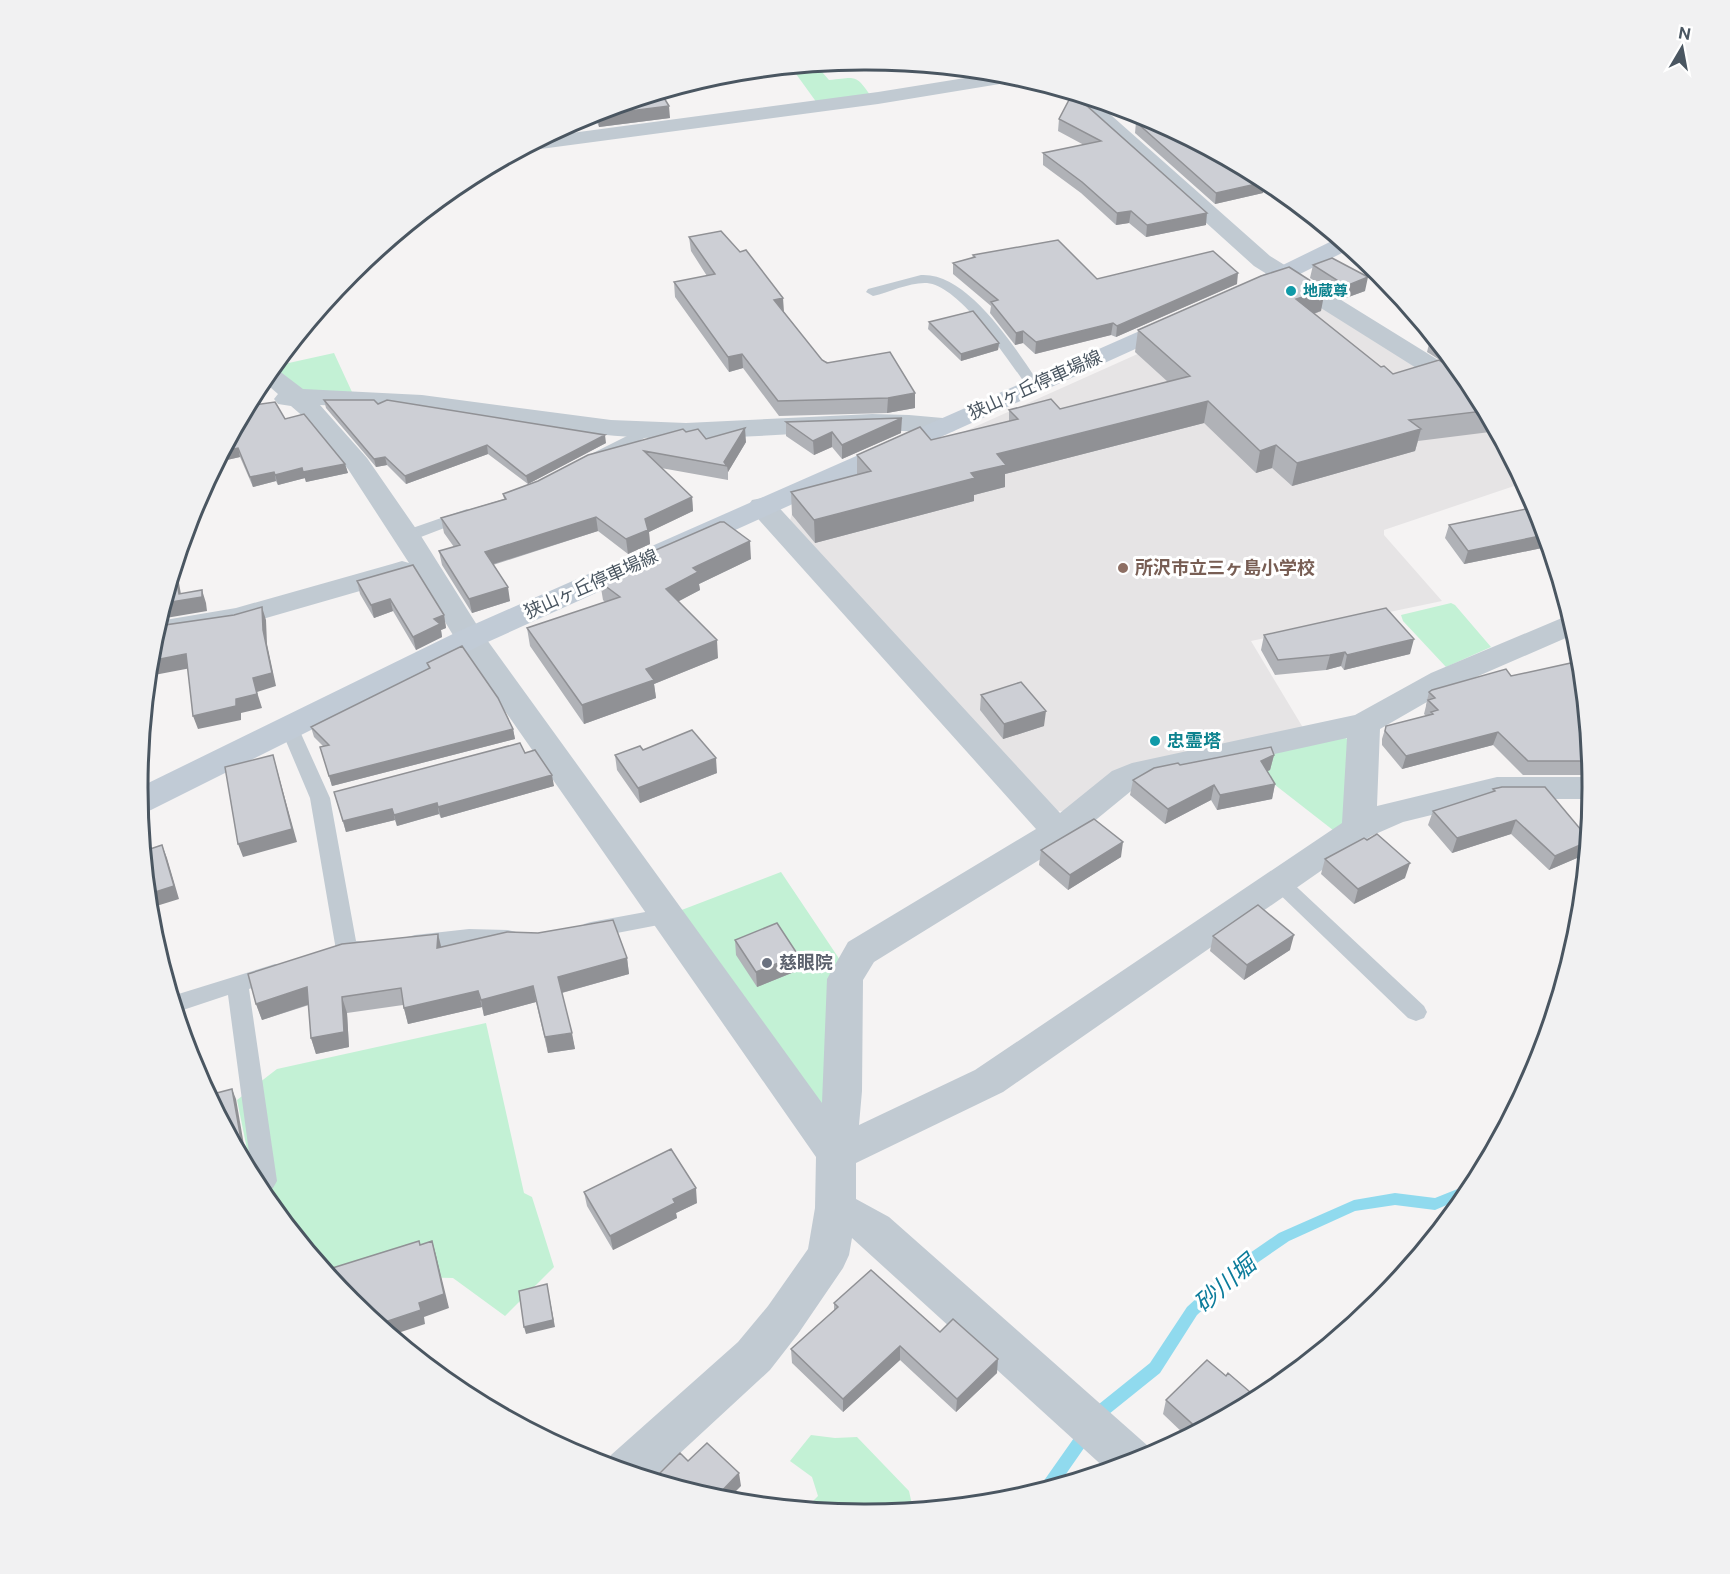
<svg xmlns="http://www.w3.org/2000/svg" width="1730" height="1574" viewBox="0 0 1730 1574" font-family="'Public Sans','Noto Sans JP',sans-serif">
<rect width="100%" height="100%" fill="#f5f3f3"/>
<path fill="#e6e4e5" d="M1278 291 1306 292 1482 406 1523 483 1384 530V535L1442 601 1251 641 1305 731 1068 812 1049 810 790 520 794 508Z"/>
<path fill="#c3f1d5" d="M816 65 829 80C855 78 855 73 870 95L817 103 791 67Z
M334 353 352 392 295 391 273 368 275 366Z
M1451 603 1455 605 1491 647 1446 667 1403 621 1401 615Z
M1342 736 1356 744 1351 827 1338 834 1242 759Z
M781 872 840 960 833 1063 821 1111 679 911Z
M486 1023 524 1193 532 1197 554 1267 505 1316 453 1278 369 1276 347 1296 260 1191 252 1174 237 1100 277 1069Z
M811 1435 835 1438 857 1437 909 1491 913 1509 865 1514 806 1508 818 1496 812 1477 790 1461Z"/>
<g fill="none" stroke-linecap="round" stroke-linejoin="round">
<path fill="#90daee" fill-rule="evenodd" d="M1470 1184 1472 1185 1463 1198 1435 1210 1395 1205 1355 1211 1289 1241 1244 1272 1197 1315 1160 1373 1109 1414 1102 1423 1097 1425 1092 1423 1090 1418 1099 1404 1150 1363 1187 1307 1234 1264 1279 1233 1354 1200 1395 1193 1435 1198Z
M1086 1426 1091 1428 1093 1433 1091 1438 1059 1484 1042 1489 1041 1487 1043 1482 1081 1428Z"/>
<path fill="#c1cad2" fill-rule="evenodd" d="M1240 167 1269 183 1330 233H1322L1240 173 1238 170Z
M921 275C969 272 1017 351 1041 386L1039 389H1029C1010 363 961 286 927 283 910 282 890 292 873 296L866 292 868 289Z
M649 425 654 427 657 430 654 433 599 462 593 464 585 459 587 456Z
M467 509 475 514 473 517 413 540H401L399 536 401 532Z
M289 721 296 723 298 727 330 798 356 941 373 942 376 948 373 954 347 958 339 956 336 950 310 798 280 727 282 723Z
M1278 873 1285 876 1424 1006 1427 1012 1424 1018 1416 1021 1408 1018 1271 886 1268 881 1271 876Z
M667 908 674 910 677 916 674 922 591 938 584 936 580 930 584 924 591 922Z
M469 929 508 930 516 932 519 938 516 944 508 946 469 945 415 951 407 949 404 943 407 937 415 935Z
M275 964 283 966 286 972 283 978 249 989 277 1181 273 1188 265 1191 260 1189 252 1175 228 995 177 1012 172 996Z"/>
<path fill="#c1cad2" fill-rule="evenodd" d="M996 73 1020 78 1012 82 878 104 533 150 526 148 549 136 878 92Z
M1068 93 1094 100 1270 256 1464 376 1474 393 1465 396 1456 393 1254 266 1069 99 1066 95Z
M274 367 303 389 422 395 611 420 686 423 872 414 909 415 954 419 958 425 954 431 945 433C846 426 748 441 650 438 586 436 523 423 460 415 414 409 367 407 320 405L367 458 421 536 482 633 822 1103 827 979 848 942 1036 829 752 512 748 506 752 500 762 498 772 500 1060 813 1112 771 1132 763 1355 715 1431 673 1569 615 1575 634 1453 687 1380 729 1377 806 1497 777H1591V799H1497L1403 822 1371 836 1003 1092 856 1163V1199L889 1217 1148 1446 1152 1454 1107 1470 852 1238 849 1255 843 1268 798 1334 770 1370 652 1479 607 1465 611 1455 738 1342 768 1306 808 1249 815 1208 816 1157 459 645 415 572 412 576 238 626 154 640 159 621 236 608 392 564 402 561 409 563 348 469 306 419 291 406 278 404 274 399 278 394 263 381ZM1347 738 1342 823 975 1070 859 1125 862 1091 863 980 874 962 1070 841 1136 787 1151 781Z"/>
<path fill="#c1cbd6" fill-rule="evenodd" d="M1336 239 1350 249 1262 293 1254 295 1246 293 1242 288 1246 283Z
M1176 315 1184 317 1188 322 1184 327 481 645 151 810 141 813 138 788 459 631Z"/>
</g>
<path fill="#b0b2b7" d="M661 93 670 118 599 127 593 113Z
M1070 98 1206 225 1146 237 1129 223 1116 225 1081 193 1043 165V153L1084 145 1058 131 1059 119Z
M1136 122 1265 182 1263 193 1215 204 1135 133Z
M689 237 784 312 822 360 915 393V408L887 413 779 416 743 368 729 372 675 297 674 282 707 276 691 251Z
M973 255 1097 279 1237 284 1116 337 1111 335 1035 354 1023 343 1015 345 990 313 991 306 953 274V263L972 258Z
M1313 265 1365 291 1343 299 1310 278Z
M1321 311 1314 314 1381 367 1393 374 1470 383 1492 425 1490 432 1418 441 1415 451 1292 486 1272 468 1256 473 1204 423 1005 474V487L974 495V501L815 543 792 515 791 492 857 475V455L931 440 1009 421V410L1060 409 1168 382 1135 352 1138 330Z
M929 322 999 343 998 350 961 361 928 329Z
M1431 336 1462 374 1427 352Z
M324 400 378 404 606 443 528 484 488 454 406 484 387 465 376 467 326 408Z
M285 419 345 464 348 473 306 482 305 478 278 485 276 481 253 487 240 457 218 462Z
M786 422 901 433 842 459 832 447 814 455 786 436Z
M686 432 706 439 746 442 728 472V480L661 468 692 497 693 511 649 532 650 544 628 554 598 531 493 565 510 601 472 613 442 565 439 551 454 547 444 533 441 518 504 499 503 494Z
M1537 509 1550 554 1542 548 1464 564 1445 538 1449 525Z
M649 553 751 559 699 584 700 590 678 601 718 658 654 684 656 698 584 724 530 646 527 628 605 602 603 600 600 582 649 557Z
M357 581 444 615 446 628 441 630 442 637 416 650 393 611 374 618 360 594Z
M1264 635 1410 654 1344 670 1341 666 1326 670 1275 675 1261 650Z
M1580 661 1591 775H1523L1493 745 1402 769 1382 745V739L1386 726 1426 716 1424 714 1426 706V705L1429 692 1511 676Z
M427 663 513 729 515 739 332 786 320 747 323 746 314 737 311 727 429 669Z
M981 695 1044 726 1003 739 980 710Z
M643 750 717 773 640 803 617 770 615 755Z
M525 753 554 786 441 818 439 814 397 826 395 820 346 832 334 792Z
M1274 755 1270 770 1267 771 1275 784 1272 799 1217 810 1211 800 1165 824 1130 795 1133 780 1180 765Z
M1493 789 1584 855 1549 870 1511 834 1452 853 1428 825 1433 811 1492 792Z
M1041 850 1121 857 1068 890 1039 865Z
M1325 859 1405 878 1354 904 1321 874Z
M1213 936 1290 950 1244 980 1210 951Z
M735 940 799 970 757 987 736 955Z
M441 947 627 958 629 974 562 993 575 1049 548 1053 536 1002 484 1016 482 1007 408 1024 403 1005 347 1013 349 1047 316 1054 311 1038 309 1005 262 1020 256 1004Z
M584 1192 697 1203 676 1213 677 1218 613 1250 587 1206Z
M834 1303 940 1332 997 1373 956 1412 900 1360 843 1412 792 1363 791 1349 834 1311Z
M1226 1376 1257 1398 1186 1436 1163 1414 1166 1400Z"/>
<path fill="#909195" d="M669 106 670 118 599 127 598 115Z
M1265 182 1263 193 1215 204 1216 193Z
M1131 211 1129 223 1116 225 1117 213Z
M1207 213 1206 225 1146 237 1147 225Z
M421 215V220L412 222Z
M1238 273 1237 284 1116 337 1117 326Z
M1368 277 1365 291 1343 299 1346 286Z
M1325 290 1321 311 1292 321 1296 299Z
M783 298 784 312 774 300Z
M1113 323 1111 335 1035 354 1036 342Z
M1023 331V343L1015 345 1016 333Z
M999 343 998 350 961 361V354Z
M742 354 743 368 729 372 728 357Z
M915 393V408L887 413 888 398Z
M1208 401 1204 423 1005 474V487L974 495V501L815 543 814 520 971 473 997 454Z
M902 418 901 433 842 459V445Z
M745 428 746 442 728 472 727 466 724 462Z
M1421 429 1415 451 1292 486 1297 463Z
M832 432V447L814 455 813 441Z
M605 435 606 443 528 484 526 476Z
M487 445 488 454 406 484 405 476Z
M1276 445 1272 468 1256 473 1260 451Z
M238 448 240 457 218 462 224 451Z
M385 457 387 465 376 467 374 459Z
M345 464 348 473 306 482 303 472Z
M302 468 305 478 278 485 275 475Z
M274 472 276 481 253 487 250 477Z
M692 497 693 511 649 532 650 544 628 554 626 539 645 519Z
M596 517 598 531 487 566 485 552Z
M1545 535 1546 538 1542 548 1464 564 1468 551Z
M750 541 751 559 699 584 700 590 668 607 666 589 693 568Z
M176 566 182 600 202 590 206 603 207 611 160 619 165 603 179 594 175 570Z
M508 587 510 601 472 613 469 599Z
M390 599 393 611 374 618 371 605Z
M262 607 266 620 267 644 276 686 257 692 262 708 241 713V720L198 729 193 716 236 699 253 678 263 630Z
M444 615 446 628 441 630 442 637 416 650 413 637 434 619Z
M1414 639 1410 654 1344 670 1347 655Z
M717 640 718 658 654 684 656 698 584 724 582 705 646 669Z
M1345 652 1341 666 1326 670 1330 655Z
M186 654 191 668 149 676 150 661Z
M1046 711 1044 726 1003 739 1004 724Z
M513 729 515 739 332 786 329 776Z
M1498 732 1493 745 1402 769 1406 756Z
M143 737 144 757 141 758Z
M273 755 297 842 243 857 238 844Z
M1274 755 1270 770 1257 776 1261 761Z
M716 758 717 773 640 803 638 788Z
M552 775 554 786 441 818 438 807Z
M1275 784 1272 799 1217 810 1220 795Z
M1214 785 1211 800 1165 824 1168 809Z
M437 803 439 814 397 826 394 815Z
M392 809 395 820 346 832 343 821Z
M1516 820 1511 834 1452 853 1457 838Z
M1123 842 1121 857 1068 890 1070 875Z
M1587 842 1586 852 1584 855 1549 870 1555 856Z
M162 845 167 858 179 899 150 908 149 894Z
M1410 863 1405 878 1354 904 1358 889Z
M438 934 442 950 437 948Z
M1294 935 1290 950 1244 980 1247 965Z
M798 955 799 970 757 987 756 972Z
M627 958 629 974 561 993 558 977Z
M533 986 536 1002 484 1016 481 1000Z
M307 987 313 1003 262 1020 256 1004Z
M478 991 482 1007 408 1024 404 1008Z
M342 997 347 1013 349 1047 316 1054 311 1038Z
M572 1033 575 1049 548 1053 545 1037Z
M232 1089 236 1099 248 1168 245 1162Z
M696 1188 697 1203 676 1213 677 1218 613 1250 610 1236 673 1199Z
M432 1241 436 1255 449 1308 424 1317 425 1324 392 1335 379 1324Z
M547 1284 555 1327 526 1334 524 1327Z
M900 1346V1360L843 1412V1399Z
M998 1359 997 1373 956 1412 957 1399Z
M739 1473 741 1486 727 1500 715 1498Z"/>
<path fill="#cdcfd5" stroke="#909195" stroke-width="1.5" d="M661 93 669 106 598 115 597 112Z
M1070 98 1087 106 1207 213 1147 225 1131 211 1117 213 1082 182 1043 153 1101 141 1059 119Z
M1149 119 1255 175 1265 182 1216 193 1136 122Z
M721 231 740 252 746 250 783 298 774 300 822 360 827 363 890 352 915 393 888 398 778 401 742 354 728 357 674 282 715 274 689 237Z
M1058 240 1097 279 1213 251 1238 273 1117 326 1113 323 1036 342 1023 331 1016 333 991 302 998 300 953 263 975 257 973 255Z
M1332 258 1368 277 1346 286 1313 265Z
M1289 267 1325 290 1296 299 1381 367 1384 366 1393 374 1439 360 1463 375 1470 383 1484 411 1409 420 1421 429 1297 463 1276 445 1260 451 1208 401 997 454 1006 465 971 473 975 478 814 520 791 492 871 471 857 455 920 427 931 440 1018 419 1009 410 1051 399 1060 409 1190 376 1138 330 1261 276Z
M973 311 999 343 961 354 929 322Z
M324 400H374L378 404 387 400 605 435 526 476 487 445 405 476 385 457 374 459Z
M275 402 285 419 304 414 345 464 303 472 302 468 275 475 274 472 250 477 238 448 224 451 248 406Z
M902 418 842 445 832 432 813 441 786 422Z
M745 428 724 462 727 466 644 451 692 497 645 519 648 530 626 539 596 517 485 552 508 587 469 599 439 551 460 545 441 518 506 499 503 494 538 481 588 455 683 429 686 432 698 429 706 439Z
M1536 507 1545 535 1468 551 1449 525Z
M720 522H724L750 541 693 568 698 572 666 589 717 640 646 669 654 680 582 705 527 628 620 597 600 582 652 556 649 553Z
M413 565 444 615 434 619 440 624 413 637 390 599 371 605 357 581Z
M175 570 179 594 202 590V597L165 603Z
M262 607 263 630 272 673 253 678 257 694 236 699V706L193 716 186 654 150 661 152 645 158 626 234 615Z
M1386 608 1414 639 1347 655 1345 652 1330 655 1278 660 1264 635Z
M462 646 498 698 513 729 329 776 320 747 329 745 311 727 430 668 427 663Z
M1580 661 1589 761H1528L1498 732 1406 756 1385 731 1386 726 1433 714 1431 712 1438 710 1428 700 1435 698 1429 692 1432 690 1506 669 1511 676Z
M1021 682 1046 711 1004 724 981 695Z
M692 730 716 758 638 788 615 755 640 746 643 750Z
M520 743 525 753 535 750 552 775 438 807 437 803 394 815 392 809 343 821 334 792Z
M1271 747 1274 755 1261 761 1275 784 1220 795 1214 785 1168 809 1133 780 1154 768 1178 763 1180 765Z
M273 755 292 829 238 844 225 767Z
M1502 787H1545L1587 837V842L1555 856 1516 820 1457 838 1433 811 1495 791 1493 789Z
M1094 819 1123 842 1070 875 1041 850Z
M1377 834 1410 863 1358 889 1325 859 1364 838 1367 840Z
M162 845 174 886 149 894 144 851Z
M1258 905 1294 935 1247 965 1213 936Z
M613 920 627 958 558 977 572 1033 545 1037 533 986 481 1000 478 991 404 1008 401 988 342 997 344 1032 311 1038 307 987 256 1004 248 974 342 944 438 934 437 948 507 932 538 933Z
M777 923 798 955 756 972 735 940Z
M232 1089 245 1162 209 1095Z
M671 1149 696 1188 673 1199 675 1203 610 1236 584 1192Z
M419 1241 420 1245 432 1241 444 1294 419 1303 421 1310 379 1324 351 1301 327 1272 326 1270Z
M871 1270 940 1332 953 1319 998 1359 957 1399 900 1346 843 1399 791 1349 838 1307 834 1303Z
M547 1284 553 1320 524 1327 519 1291Z
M1207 1360 1226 1376 1228 1373 1257 1398 1198 1429 1166 1400Z
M707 1443 739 1473 715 1498 654 1479 680 1453 688 1461Z"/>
<g fill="#0f9aa8" stroke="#fff" stroke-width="2">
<circle cx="1291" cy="291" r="6"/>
<circle cx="1155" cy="741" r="6"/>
</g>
<circle fill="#8d6e63" stroke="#fff" stroke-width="2" cx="1123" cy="568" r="6"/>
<circle fill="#6b7280" stroke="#fff" stroke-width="2" cx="767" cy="963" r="6"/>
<g text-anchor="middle" stroke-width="6" stroke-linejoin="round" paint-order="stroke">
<g font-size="15" font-weight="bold" fill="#0d838f" stroke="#fff" text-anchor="start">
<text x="1303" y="296">地蔵尊</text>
</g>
<g font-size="18" fill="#4a5661" stroke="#fff">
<text transform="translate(1035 385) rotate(-24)" y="6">狭山ヶ丘停車場線</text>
<text transform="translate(591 584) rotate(-24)" y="6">狭山ヶ丘停車場線</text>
</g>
<g font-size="18" font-weight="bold" fill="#785e54" stroke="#fff" text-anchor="start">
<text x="1135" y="574">所沢市立三ヶ島小学校</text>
</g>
<g font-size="18" font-weight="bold" fill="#0d838f" stroke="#fff" text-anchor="start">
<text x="1167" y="747">忠霊塔</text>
</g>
<g font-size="18" font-weight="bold" fill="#5b616d" stroke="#fff" text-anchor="start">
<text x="779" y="969">慈眼院</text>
</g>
<g font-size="24" font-style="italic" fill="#0c7c9b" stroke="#fff">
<text transform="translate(1225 1284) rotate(-41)" y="8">砂川堀</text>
</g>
</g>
<path d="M0 0H1730V1574H0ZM864 70H866A716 716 0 0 1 1582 786V788A716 716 0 0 1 866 1504H864A716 716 0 0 1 148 788V786A716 716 0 0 1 864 70Z" fill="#f1f1f2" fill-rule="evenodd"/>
<path fill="none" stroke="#4a5661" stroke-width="3" d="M864 70H866A716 716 0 0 1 1582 786V788A716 716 0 0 1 866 1504H864A716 716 0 0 1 148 788V786A716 716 0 0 1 864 70Z"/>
<g transform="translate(1682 48) rotate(10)" stroke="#ffffff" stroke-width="4.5" paint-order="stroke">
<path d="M0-4.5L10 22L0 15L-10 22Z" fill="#4a5661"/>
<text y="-9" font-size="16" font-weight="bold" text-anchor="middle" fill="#4a5661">N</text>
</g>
</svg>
